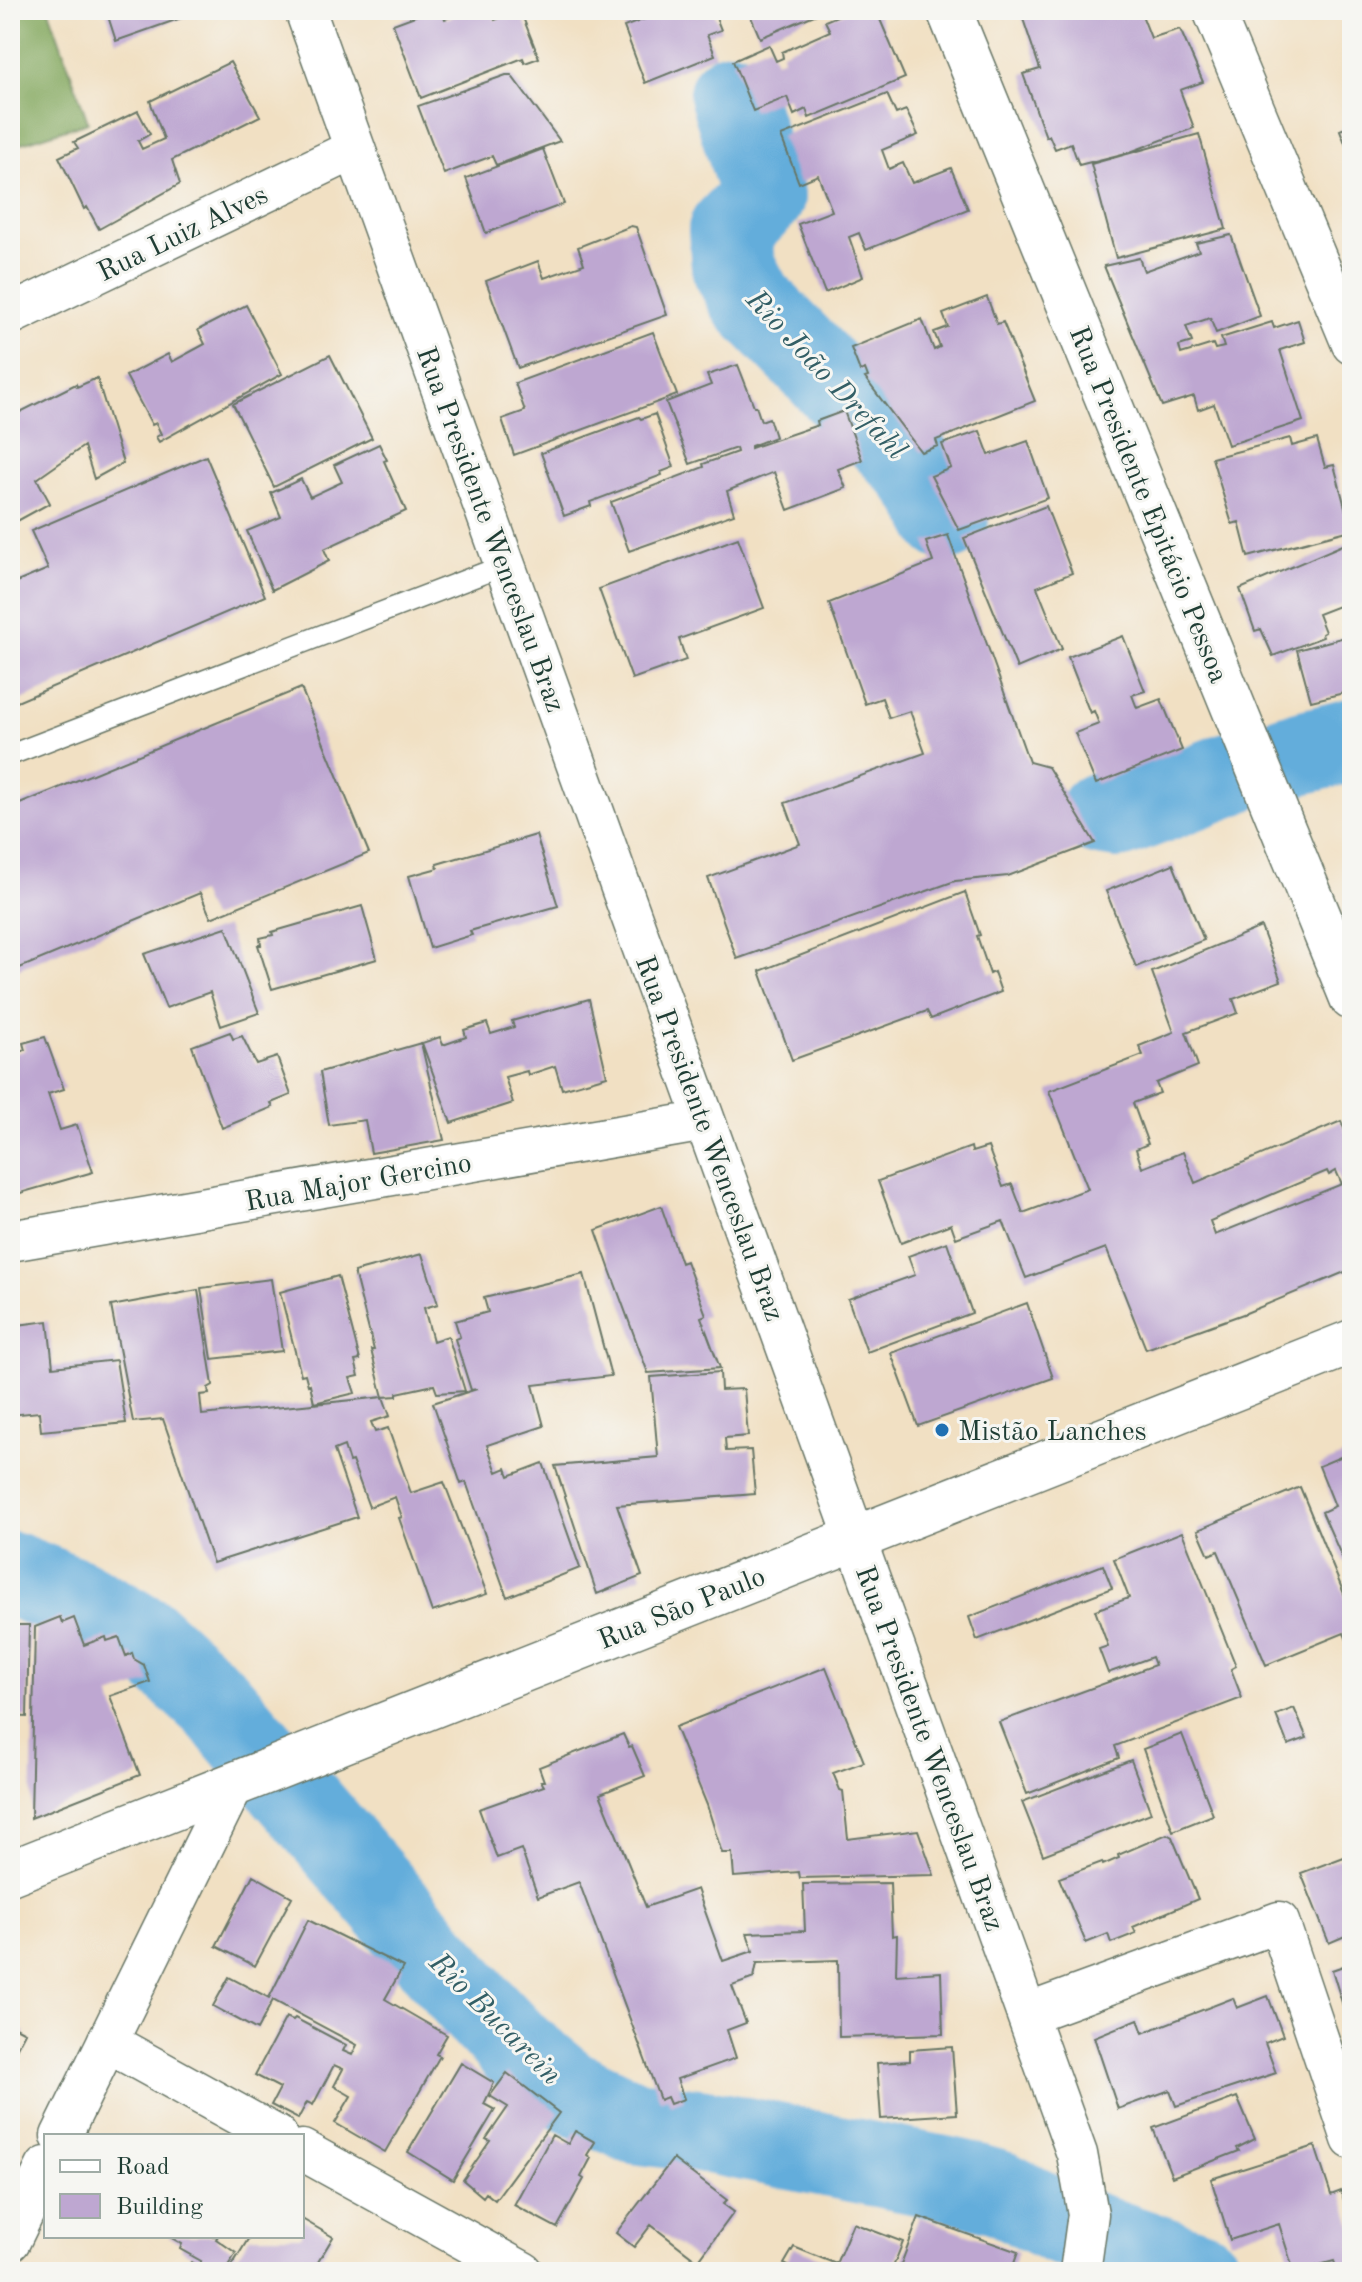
<svg xmlns="http://www.w3.org/2000/svg" width="1362" height="2282" viewBox="0 0 1362 2282" font-family="'Old Standard TT',serif">
<rect width="100%" height="100%" fill="#f6f6f2"/>
<filter id="ink" filterUnits="userSpaceOnUse"><feTurbulence type="fractalNoise" baseFrequency=".0125" numOctaves="2"/><feDisplacementMap in="SourceGraphic" scale="16" xChannelSelector="R" yChannelSelector="G"/><feConvolveMatrix kernelMatrix="1 2 1 2 8 2 1 2 1" color-interpolation-filters="sRGB"/></filter>
<filter id="wash" filterUnits="userSpaceOnUse"><feTurbulence type="fractalNoise" baseFrequency=".006" numOctaves="4" result="noise"/><feDisplacementMap in="SourceGraphic" scale="32" xChannelSelector="R" yChannelSelector="G"/><feGaussianBlur stdDeviation="1.8" result="paint"/><feColorMatrix in="noise" values="0 0 0 0 0 0 0 0 0 0 0 0 0 0 0 0 0 1.4 0 .05"/><feComposite in="paint" operator="in"/></filter>
<g filter="url(#wash)">
<rect width="100%" height="100%" fill="#f1e0c3"/>
<path fill="#84a85e" stroke="#527249" stroke-width="2" d="M10 10H49L88 122 10 147Z"/>
<g fill="none" stroke-linecap="round" stroke-linejoin="round">
<path stroke="#63addb" stroke-width="84" d="M731 94 763 197 730 231 733 266 751 300 914 467 931 489 947 519
M1288 756 1352 740
M1099 814 1118 817 1232 773
M10 1573 75 1599 144 1637 216 1703 477 2007 518 2050 568 2090 634 2122 705 2131 959 2181 1001 2193 1060 2223 1200 2272"/>
</g>
<g id="blocks">
<path fill="#bea7d1" fill-rule="evenodd" d="M106 10H204L116 41Z
M431 10H442L445 19 469 10H491L495 20 520 10 539 58 525 63 523 58 421 98 393 24Z
M668 10H713L721 30 707 35 715 55 645 83 624 27Z
M748 10H826L760 38Z
M851 10H876L905 78 809 118 806 109 794 115 787 97 753 111 733 61 769 45 776 61 783 58 782 52 830 31 825 21Z
M1020 10H1140L1151 38 1180 29 1203 82 1180 90 1194 128 1130 152 1079 165 1071 143 1055 149 1049 135 1046 137 1023 74 1040 69Z
M230 62 260 116 172 160 180 184 99 229 87 207 84 209 59 157 78 148 74 142 138 111 150 134 138 141 142 149 164 139 150 101Z
M506 75H511L560 141 496 165 492 156 444 174 418 106Z
M887 94 896 114 906 110 918 135 882 150 889 169 903 163 912 183 951 168 968 209 866 250 859 233 849 237 863 277 825 293 798 224 832 211 818 175 799 183 781 136Z
M1352 125V161L1340 130Z
M1199 134 1226 229 1116 258 1091 164Z
M543 149 564 204 486 233 466 178Z
M631 226 636 227 667 315 518 368 486 281 538 261 544 278 584 264 578 247Z
M1231 235 1260 316 1216 333 1210 318 1186 326 1192 342 1179 346 1181 354 1213 344 1215 349 1224 347 1221 338 1272 322 1274 328 1298 320 1305 342 1280 350 1303 421 1228 445 1214 404 1198 410 1194 396 1162 406 1104 266 1139 258 1144 271 1199 251 1196 243Z
M987 297 997 324 1003 322 1035 401 936 440 938 446 921 452 865 378 868 377 865 369 860 371 851 348 922 319 934 350 940 347 934 332 948 327 943 314Z
M246 305 282 374 159 442 156 437 161 434 156 423 152 425 126 376 168 354 172 362 205 344 198 330Z
M653 332 677 395 514 455 502 419 525 411 515 383Z
M330 355 372 438 274 487 233 404Z
M738 365 754 406H756L761 421 769 418 775 437 751 446V448L818 425 817 421 844 411 862 460 838 469 846 488 788 510 774 472 727 491 734 514 629 551 611 502 704 467 703 464 737 452 736 448 690 464 666 402 711 385 707 375Z
M97 378 123 463 94 479 84 446 37 479 50 503 10 525V417L76 384 77 387Z
M655 414 674 467 661 472 662 475 590 502 591 506 564 516 541 453 639 417 641 419Z
M980 431 989 455 1028 441 1048 498 959 530 931 476 951 468 942 444Z
M1290 438 1292 446 1317 439 1325 467 1334 465 1351 530 1248 557 1239 522 1232 524 1212 458Z
M379 444 387 460 384 461 406 511 324 549 329 561 272 590 247 531 281 517 271 493 301 479 310 497 342 482 334 465Z
M206 456 265 596 10 705V585L48 569 31 531Z
M1046 506 1072 573 1037 587 1062 649 1017 668 964 538Z
M948 535 1029 762 1048 767 1095 843 1008 876 955 881 737 959 708 878 800 844 785 803 925 753 910 711 889 718 882 698 865 704 829 603 933 562 926 542Z
M738 538 764 608 679 639 686 660 632 679 599 589Z
M1352 541V574L1345 576 1352 601 1318 614 1325 632 1322 634 1323 637 1273 656 1261 629 1255 631 1240 589Z
M1352 635V691L1311 701 1297 650Z
M1123 636 1145 691 1132 695 1137 708 1161 699 1182 750 1096 784 1075 733 1099 724 1094 711 1090 713 1068 657Z
M301 688 369 853 211 918 200 893 10 972V808Z
M536 835 558 906 470 931 472 935 430 948 409 876 438 868 437 864Z
M1173 864 1204 940 1136 967 1106 891Z
M965 892 980 935 977 936 990 974 994 972 1001 992 931 1019 927 1011 792 1060 760 971Z
M362 906 377 959 272 989 258 945H261L260 938 273 935 272 932Z
M226 927 259 1013 221 1026 210 992 166 1008 144 954Z
M1261 927 1281 981 1233 999 1238 1013 1186 1032 1198 1066 1156 1083 1160 1093 1133 1103 1148 1144 1136 1149 1142 1168 1183 1152 1195 1183 1341 1121 1352 1147V1269L1246 1313 1146 1349 1106 1248 1026 1278 1003 1221 956 1238 951 1224 901 1243 878 1181 971 1147 972 1152 988 1147 1003 1187 1012 1184 1023 1213 1088 1189 1049 1091 1143 1055 1139 1046 1174 1032 1152 972ZM1327 1171 1329 1175 1336 1171 1342 1184 1215 1235 1210 1221Z
M589 999 607 1076 562 1089 555 1066 528 1075 527 1071 505 1077 513 1103 451 1123 422 1043 440 1037 443 1045 466 1037 464 1030 487 1023 491 1034 514 1027 512 1021Z
M230 1032 233 1039 242 1036 256 1064 277 1057 291 1095 271 1103 273 1107 222 1128 192 1046Z
M45 1037 64 1089 48 1094 60 1130 77 1125 93 1172 10 1196V1055L25 1050 23 1043Z
M421 1043 444 1140 371 1153 365 1120 329 1125 320 1072Z
M661 1206 681 1263 686 1261 706 1315 701 1317 720 1368 648 1373 610 1270 596 1230Z
M947 1242 972 1313 867 1352 848 1299 915 1275 908 1256Z
M422 1254 438 1304 424 1308 433 1341 448 1336 465 1391 437 1393 434 1385 397 1393V1396L383 1397 390 1416 371 1422 375 1432 388 1428 411 1493 444 1482 487 1594 432 1612 399 1518 402 1517 395 1497 369 1507 352 1461 349 1462 344 1446 334 1450 357 1517 213 1563 163 1419 133 1422 111 1306 198 1290 213 1385 208 1388 209 1394 200 1395 202 1415 383 1397 371 1350H374L354 1272Z
M584 1274 611 1376 533 1385 544 1426 487 1445 497 1472 506 1468 509 1476 543 1463 580 1568 507 1597 466 1482 461 1484 433 1403 477 1389 471 1390 455 1339 460 1337 455 1321 488 1312 484 1298Z
M338 1276 360 1360 355 1361 359 1376 350 1378 355 1393 314 1403 310 1384 308 1385 305 1374 301 1375 280 1292Z
M271 1279 282 1351 212 1359 201 1288Z
M1027 1303 1053 1378 918 1426 891 1353Z
M48 1321 53 1367 116 1360 126 1423 41 1431 39 1412 10 1415V1326Z
M720 1372 721 1390 744 1389 748 1436 725 1438 726 1451 751 1450 755 1494 617 1505 642 1576 597 1594 555 1466 658 1457 651 1377Z
M1352 1452V1559L1344 1562 1322 1512 1335 1506 1319 1466Z
M1300 1487 1352 1613V1652L1344 1633 1266 1665 1218 1551 1209 1555 1198 1530Z
M1182 1532 1236 1666 1231 1669 1242 1698 1115 1746 1119 1758 1027 1794 999 1722 1155 1665 1152 1657 1108 1673 1099 1649 1108 1646 1095 1610 1129 1598 1114 1559Z
M1103 1565 1112 1588 977 1640 969 1617Z
M60 1617 62 1623 74 1618 84 1645 106 1637 107 1641 119 1637 126 1656 132 1653 134 1659 144 1665 150 1682 110 1696 140 1775 31 1818 35 1627Z
M10 1625H29L27 1717 10 1716Z
M826 1667 864 1762 833 1773 840 1790 843 1791 848 1839 918 1830 934 1875 800 1878 799 1872 734 1877 732 1853H722L707 1805 675 1727Z
M1294 1708 1307 1738 1288 1745 1276 1715Z
M623 1734 629 1747 632 1746 645 1776 600 1794 646 1907 697 1889 723 1961 753 1951 747 1933 805 1931 803 1884 890 1883 892 1936 897 1935 896 1975 941 1972 943 2034 839 2037 838 1960 757 1963 754 1978 732 1986 746 2023 727 2030 736 2058 677 2079 684 2099 670 2104 667 2097 660 2100 579 1882 538 1897 521 1849 497 1858 479 1809 544 1786 541 1781H544L539 1767Z
M1182 1734 1213 1815 1173 1831 1143 1749Z
M1131 1760 1151 1813 1043 1855 1022 1802Z
M1167 1834 1172 1837 1198 1899 1133 1927 1136 1933 1111 1943 1108 1934 1086 1943 1059 1878 1102 1862 1103 1865 1119 1858 1118 1855Z
M1352 1854V1933L1329 1943 1301 1873Z
M253 1875 292 1897 255 1966 216 1946Z
M308 1920 403 1967 385 1999 447 2035 436 2054 440 2056 385 2152 335 2123 351 2096 334 2086 343 2069 334 2065 313 2105 307 2102 298 2119 271 2105 280 2088 255 2075 286 2017 293 2020 295 2018 346 2045 343 2051 352 2055 357 2045 273 2000 257 2030 213 2006 229 1977 269 1998Z
M1352 1963V2020L1348 2022 1332 1970Z
M1268 1996 1283 2036 1265 2043 1276 2073 1176 2106 1170 2090 1118 2109 1094 2037 1138 2019 1143 2033 1233 1998 1237 2008Z
M10 2024 25 2032 10 2061Z
M952 2047 957 2114 881 2119 877 2063 910 2061V2050Z
M461 2063 494 2083 484 2104 495 2110 453 2180 408 2152Z
M507 2073 559 2113 495 2200 486 2193 483 2197 463 2180 490 2141 486 2139 508 2107 490 2096Z
M1237 2097 1255 2139 1237 2148 1239 2151 1172 2177 1153 2128Z
M575 2131 595 2142 587 2155 591 2158 581 2177 584 2179 557 2228 514 2205 552 2135 568 2144Z
M1315 2146 1331 2195 1341 2191 1352 2226V2272H1338L1334 2261 1294 2272 1279 2224 1230 2240 1211 2179Z
M673 2159 727 2200 723 2204 734 2212 698 2261 651 2225 634 2247 616 2233Z
M919 2217 1018 2252 1011 2272H898Z
M302 2219 333 2237 312 2272H228L250 2236H302Z
M853 2223 903 2242 891 2272H790L792 2268 784 2264 794 2247 836 2264Z
M168 2236H218L216 2239 236 2253 224 2272H183L191 2262 197 2266 201 2261 180 2249 182 2244Z"/>
</g>
</g>
<g filter="url(#ink)">
<use href="#blocks" fill-opacity="0" stroke="#687666" stroke-width="2"/>
<g fill="none" stroke-linecap="round" stroke-linejoin="round">
<defs>
<path id="service" d="M10 755 505 565"/>
<path id="minor" d="M305 10 1077 2154 1088 2214 1080 2272
M1213 10 1352 344
M10 315 355 149
M10 1241 705 1121
M1027 2014 1279 1922 1352 2139
M107 2042 277 2136
M61 2136 234 1784
M302 2150 523 2272
M10 2241 46 2167"/>
<path id="tertiary" d="M949 10 1352 998"/>
<path id="primary" d="M10 1873 1352 1342"/>
</defs>
<use href="#service" stroke="#687666" stroke-width="23"/>
<use href="#minor" stroke="#687666" stroke-width="43"/>
<use href="#tertiary" stroke="#687666" stroke-width="47"/>
<use href="#primary" stroke="#687666" stroke-width="47"/>
<use href="#service" stroke="#fff" stroke-width="20"/>
<use href="#minor" stroke="#fff" stroke-width="40"/>
<use href="#tertiary" stroke="#fff" stroke-width="44"/>
<use href="#primary" stroke="#fff" stroke-width="44"/>
</g>
</g>
<circle fill="#1f6fb2" stroke="#f6f6f2" stroke-width="3" cx="942" cy="1430" r="8"/>
<g text-anchor="middle" stroke-width="6" stroke-linejoin="round" paint-order="stroke">
<g font-size="28" fill="#1f3d34" stroke="#f6f6f2">
<text transform="translate(182 232) rotate(-26)" y="10">Rua Luiz Alves</text>
<text transform="translate(1150 504) rotate(68)" y="10">Rua Presidente Epitácio Pessoa</text>
<text transform="translate(492 529) rotate(70)" y="10">Rua Presidente Wenceslau Braz</text>
<text transform="translate(711 1138) rotate(70)" y="10">Rua Presidente Wenceslau Braz</text>
<text transform="translate(358 1181) rotate(-10)" y="10">Rua Major Gercino</text>
<text transform="translate(681 1607) rotate(-22)" y="10">Rua São Paulo</text>
<text transform="translate(931 1748) rotate(70)" y="10">Rua Presidente Wenceslau Braz</text>
</g>
<g font-size="28" fill="#1f3d34" stroke="#f6f6f2" text-anchor="start">
<text x="958" y="1440">Mistão Lanches</text>
</g>
<g font-size="30" font-style="italic" fill="#335f66" stroke="#f6f6f2">
<text transform="translate(827 374) rotate(47)" y="10">Rio João Drefahl</text>
<text transform="translate(496 2018) rotate(45)" y="10">Rio Bucarein</text>
</g>
</g>
<rect width="1362" height="2282" fill="none" stroke="#f6f6f2" stroke-width="40"/>
<rect x="44" y="2134" width="260" height="104" fill="#f6f6f2" stroke="#a0aca6" stroke-width="2"/>
<rect x="60" y="2160" width="40" height="12" fill="#ffffff" stroke="#a0aca6" stroke-width="2"/>
<text x="116" y="2174" font-size="24" fill="#1f3d34">Road</text>
<rect x="60" y="2194" width="40" height="24" fill="#bea7d1" stroke="#a0aca6" stroke-width="2"/>
<text x="116" y="2214" font-size="24" fill="#1f3d34">Building</text>
</svg>
